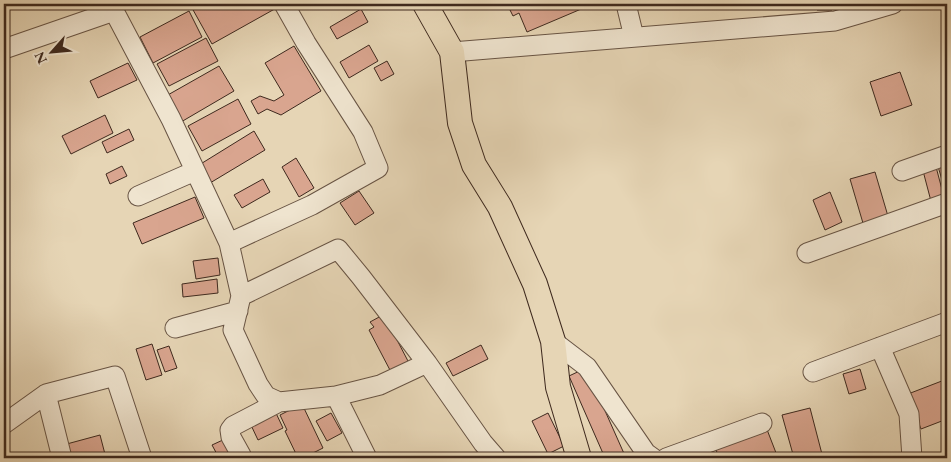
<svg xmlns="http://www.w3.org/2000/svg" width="951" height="462" viewBox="0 0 951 462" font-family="'EB Garamond',serif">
<rect width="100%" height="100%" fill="#e6d5b5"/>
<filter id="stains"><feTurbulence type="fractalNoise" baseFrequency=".004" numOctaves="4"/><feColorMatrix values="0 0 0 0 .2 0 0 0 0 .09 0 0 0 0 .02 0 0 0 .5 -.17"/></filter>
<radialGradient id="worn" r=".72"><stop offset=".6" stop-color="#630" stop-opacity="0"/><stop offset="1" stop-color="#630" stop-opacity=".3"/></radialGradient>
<path fill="#d9a58f" stroke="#3e291e" d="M201 4H279L280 6 212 44 192 8Z
M507 4H593L527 32 519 13 513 16Z
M817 4H832V10H817Z
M361 9 368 22 337 39 330 27Z
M189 11 202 37 153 63 140 37Z
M206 38 218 61 169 86 157 64Z
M369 45 378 61 349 78 340 62Z
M294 46 321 91 281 115 267 109 258 114 251 101 260 96 274 101 284 95 265 63Z
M387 61 394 74 381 81 374 68Z
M128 63 137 80 98 98 90 81Z
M219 66 234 91 181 122 166 96Z
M900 72 912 105 881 116 870 82Z
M238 99 251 124 202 151 188 126Z
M105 115 113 133 71 154 62 136Z
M129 129 134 140 107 153 102 142Z
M254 131 265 150 210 183 199 165Z
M296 158 314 188 299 197 282 167Z
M947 160V197L937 163Z
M935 163 945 201 932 205 922 167Z
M122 166 127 176 110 184 106 174Z
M875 172 890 223 865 230 850 179Z
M263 179 270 192 242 208 234 195Z
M359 191 374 213 355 225 340 203Z
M830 192 842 222 825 230 813 200Z
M195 197 204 218 142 244 133 223Z
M218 258 220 275 196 279 193 261Z
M217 279 218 293 183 297 182 284Z
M381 316 398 337 396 338 409 363 391 372 369 330 374 327 370 322Z
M152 344 162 375 146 380 136 349Z
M481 345 488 359 453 376 446 363Z
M169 346 177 368 165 372 157 350Z
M586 368 626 458H605L569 376Z
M860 369 866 389 849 394 843 374Z
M947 379V419L921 429 908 394Z
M302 404 323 448 303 458H298L285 431 287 430 280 415Z
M810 408 823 458H794L782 415Z
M275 411 283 428 258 440 250 423Z
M331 413 342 433 327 441 316 421Z
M548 413 564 446 548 454 532 421Z
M766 427 778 458H719L715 447Z
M100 435 106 458H66L63 445Z
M225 439 235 458H219L212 445Z"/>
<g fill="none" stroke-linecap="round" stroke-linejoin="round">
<defs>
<path id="minor" d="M112 4 114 11 171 119 229 243 241 296 233 330 258 384 266 396 279 402 336 396 380 385 427 363 483 443 496 458
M626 4 634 37
M4 49 114 11
M452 52 835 21 893 4
M902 171 947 155
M138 196 195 171
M229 243 312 205 378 168 363 132 306 43 284 4
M807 253 947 203
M241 296 338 249 361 277 427 363
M175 328 238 311
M553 341 587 367 646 453 653 458
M880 347 909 414 912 458
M813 372 947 322
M336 396 367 458
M4 424 46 394
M241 455 231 437 230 430 233 426 279 402
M62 458 46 394 115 376 142 458
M666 458 762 423"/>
<path id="major" d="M425 4 452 52 460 123 474 165 500 207 535 284 553 341 558 387 579 458"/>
</defs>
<use href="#minor" stroke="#685444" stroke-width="21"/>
<use href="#major" stroke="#3e291e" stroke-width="26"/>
<use href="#minor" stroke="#efe4cf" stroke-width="19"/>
<use href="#major" stroke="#e6d5b5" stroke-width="24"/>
</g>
<rect width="951" height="462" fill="none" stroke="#e6d5b5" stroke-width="20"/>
<rect x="5" y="5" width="941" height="452" fill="none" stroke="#3e291e" stroke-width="2.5"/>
<rect x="10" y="10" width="931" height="442" fill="none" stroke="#3e291e"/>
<g transform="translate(52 52) rotate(243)" stroke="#efe4cf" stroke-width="4" paint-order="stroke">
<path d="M0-4L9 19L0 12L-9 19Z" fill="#3e291e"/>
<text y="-8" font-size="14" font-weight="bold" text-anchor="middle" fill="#3e291e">N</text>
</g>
<rect width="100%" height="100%" filter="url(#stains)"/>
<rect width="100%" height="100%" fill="url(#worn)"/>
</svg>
